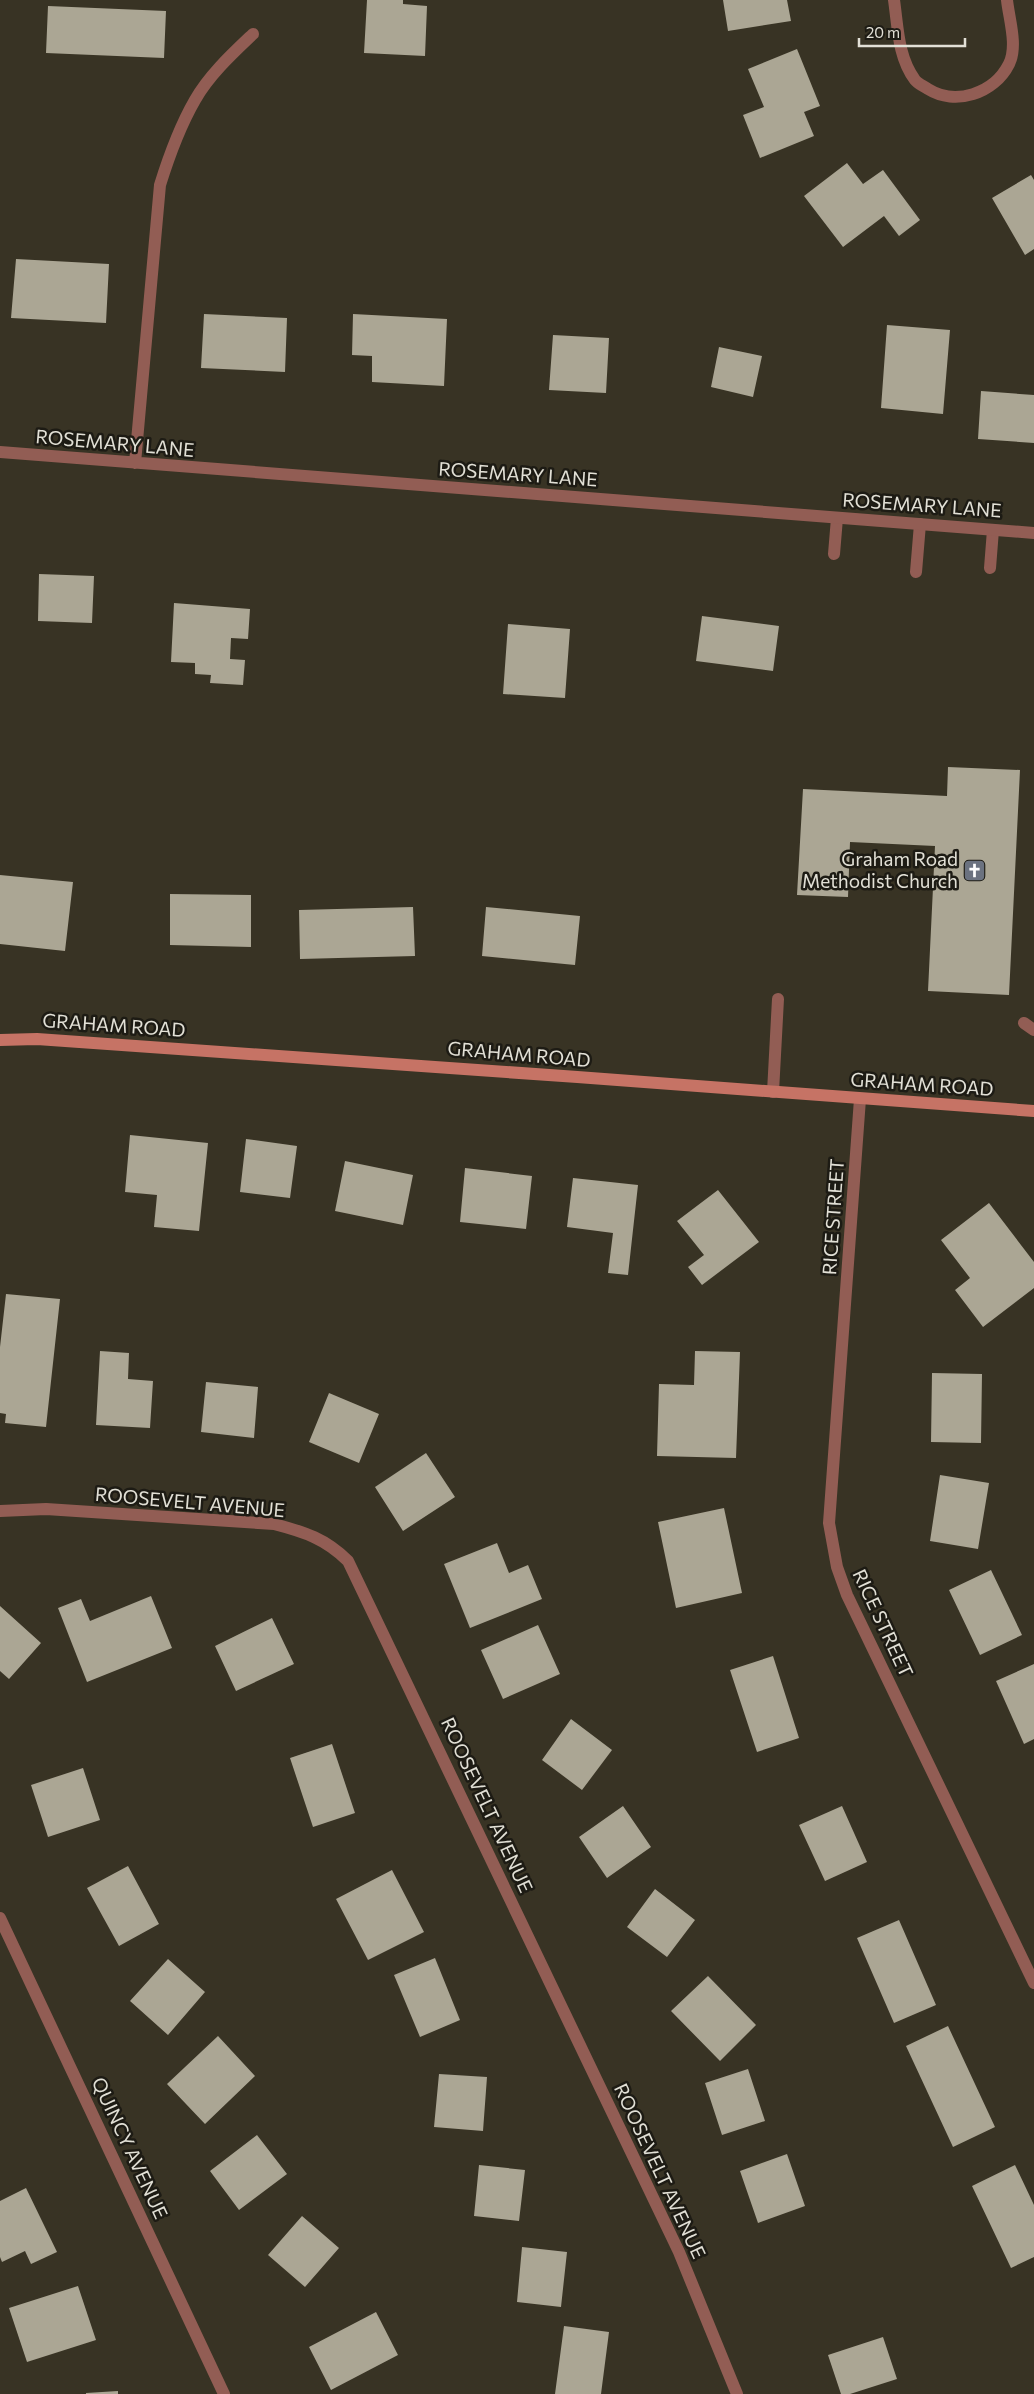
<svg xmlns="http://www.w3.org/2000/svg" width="1034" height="2394" viewBox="0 0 1034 2394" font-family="Commissioner,sans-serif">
<rect width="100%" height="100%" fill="#383324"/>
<path fill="#aba694" d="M367 0H403V4L427 6 425 56 364 53Z
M723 0H787L791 21 728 31Z
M48 6 166 11 164 58 46 53Z
M797 49 820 106 804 112 814 136 760 158 743 115 764 107 748 69Z
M847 163 863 184 883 170 920 220 899 236 884 216 843 247 804 196Z
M1031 175 1034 180V249L1025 255 992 198Z
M16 259 109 264 106 323 11 318Z
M204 314 287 318 285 372 201 368Z
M353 314 447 319 444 386 372 382V356L352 355Z
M887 325 950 330 943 414 881 408Z
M553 335 609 338 606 393 549 390Z
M719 347 762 356 753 397 711 387Z
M981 391 1034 395V443L978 439Z
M39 574 94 576 92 623 38 621Z
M174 603 250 609 248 639 231 638 230 659 245 660 243 685 210 683 211 675 195 674V663L171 662Z
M702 616 779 626 773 671 696 661Z
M508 624 570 629 565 698 503 694Z
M948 767 1020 770 1009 995 928 991 935 846 850 842 848 897 797 895 803 789 947 796Z
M0 875 73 882 65 951 0 944Z
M170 894 251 895V947L170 945Z
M413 907 415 956 300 959 299 910Z
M486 907 580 916 575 965 482 956Z
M130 1135 208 1143 199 1231 154 1227 157 1195 125 1192Z
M246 1139 297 1146 290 1198 240 1192Z
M345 1161 413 1175 403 1225 335 1211Z
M465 1168 532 1176 526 1229 460 1222Z
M573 1178 638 1185 628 1275 608 1273 613 1233 567 1227Z
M718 1190 759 1242 702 1285 688 1267 704 1255 677 1221Z
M989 1203 1034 1262V1288L983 1327 955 1290 970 1278 941 1240Z
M6 1294 60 1299 46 1427 5 1423 6 1414 0 1413V1347Z
M100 1351 129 1353 128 1379 153 1381 150 1428 96 1425Z
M695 1351 740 1352 736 1458 657 1456 659 1384 694 1385Z
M932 1373 982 1374 981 1443 931 1442Z
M206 1382 258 1387 254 1438 201 1432Z
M329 1393 379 1414 359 1463 309 1442Z
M426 1453 455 1497 403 1531 375 1487Z
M940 1475 989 1483 978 1549 930 1541Z
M724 1508 742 1593 676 1608 658 1522Z
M497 1543 509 1573 528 1565 542 1599 470 1628 444 1564Z
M991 1570 1022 1635 980 1655 949 1590Z
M151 1596 172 1648 87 1682 58 1608 81 1599 90 1621Z
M0 1606 41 1643 9 1679 0 1671Z
M272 1618 294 1664 236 1691 215 1646Z
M538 1625 560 1674 503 1699 481 1650Z
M773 1656 799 1738 757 1752 730 1670Z
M1034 1664V1739L1024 1744 996 1681Z
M571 1719 612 1750 582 1790 542 1760Z
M332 1744 355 1813 313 1827 290 1758Z
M83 1768 100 1820 48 1837 31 1785Z
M623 1806 651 1847 607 1878 579 1837Z
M842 1806 867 1862 825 1881 799 1825Z
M128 1866 159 1924 119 1946 87 1888Z
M392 1870 424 1932 368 1960 336 1899Z
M655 1889 695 1920 667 1957 627 1927Z
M899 1920 936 2005 894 2023 857 1938Z
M435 1958 460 2020 420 2037 394 1975Z
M168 1959 205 1992 168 2035 130 2001Z
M708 1976 756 2025 720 2061 671 2011Z
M948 2026 995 2127 953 2147 906 2046Z
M218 2036 255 2076 205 2124 167 2084Z
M748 2069 765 2121 722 2135 705 2083Z
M439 2074 487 2077 483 2131 434 2127Z
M257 2135 287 2174 239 2210 210 2171Z
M787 2154 805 2206 758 2223 740 2171Z
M479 2165 525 2170 519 2221 474 2216Z
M1015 2165 1034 2205V2257L1011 2268 972 2186Z
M26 2188 57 2252 31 2264 25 2251 2 2262 0 2257V2201Z
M302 2216 339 2248 305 2287 268 2255Z
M522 2247 567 2252 561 2307 517 2302Z
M78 2286 96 2340 27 2362 9 2308Z
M376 2312 398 2355 331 2390 309 2347Z
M564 2326 609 2332 601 2394H555Z
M883 2337 897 2379 850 2394H841L828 2355Z
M118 2391V2394H86V2393Z"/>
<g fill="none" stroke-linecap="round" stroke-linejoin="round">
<path stroke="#925d54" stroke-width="12" d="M834 554 837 518
M990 568 993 530
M916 572 920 524
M1024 1023 1034 1030
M773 1092 778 999"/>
<path stroke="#925d54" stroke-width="12" d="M894 0C898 28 898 57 915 80 918 84 924 86 928 89 955 106 994 94 1009 64 1018 46 1009 19 1007 0
M0 452 1034 533
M135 463 160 185C169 156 180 126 195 100 209 75 233 53 253 34
M860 1099 829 1523 837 1567 847 1595 1034 1983
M0 1511 46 1509 274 1524C305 1532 326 1539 348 1561L679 2252 737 2394
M0 1918 224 2394"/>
<path stroke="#c67365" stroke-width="12" d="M0 1040 37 1039C369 1060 702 1087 1034 1111"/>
</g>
<defs>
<symbol id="church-square" viewBox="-11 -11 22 22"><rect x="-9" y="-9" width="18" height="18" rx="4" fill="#6b7280" stroke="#1d1b14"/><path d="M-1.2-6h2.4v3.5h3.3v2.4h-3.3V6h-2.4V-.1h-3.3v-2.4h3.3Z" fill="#fff"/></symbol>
</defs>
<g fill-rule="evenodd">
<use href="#church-square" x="962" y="858" width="25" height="25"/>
</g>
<g text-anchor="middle" stroke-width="5" stroke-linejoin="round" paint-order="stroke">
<g font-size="19" fill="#e2e0d6" stroke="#1d1b14">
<text transform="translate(115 443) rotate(5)" y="7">ROSEMARY LANE</text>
<text transform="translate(518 474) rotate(4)" y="7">ROSEMARY LANE</text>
<text transform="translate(922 505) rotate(4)" y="7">ROSEMARY LANE</text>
<text transform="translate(114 1025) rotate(4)" y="7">GRAHAM ROAD</text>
<text transform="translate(519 1054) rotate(5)" y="7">GRAHAM ROAD</text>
<text transform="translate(922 1084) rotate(4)" y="7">GRAHAM ROAD</text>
<text transform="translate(833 1217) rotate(-86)" y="7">RICE STREET</text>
<text transform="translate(190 1502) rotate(5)" y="7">ROOSEVELT AVENUE</text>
<text transform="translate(883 1623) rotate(65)" y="7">RICE STREET</text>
<text transform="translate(487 1805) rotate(65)" y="7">ROOSEVELT AVENUE</text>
<text transform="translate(130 2148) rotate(65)" y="7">QUINCY AVENUE</text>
<text transform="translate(660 2171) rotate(65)" y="7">ROOSEVELT AVENUE</text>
</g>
<g font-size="19" fill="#e2e0d6" stroke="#1d1b14" text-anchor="end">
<text x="958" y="866">Graham Road<tspan x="958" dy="22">Methodist Church</tspan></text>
</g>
</g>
<path d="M859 38v8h106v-8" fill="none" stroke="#e2e0d6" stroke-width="2.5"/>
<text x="866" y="38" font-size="15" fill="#e2e0d6" stroke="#1d1b14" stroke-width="4" paint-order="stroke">20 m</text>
</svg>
